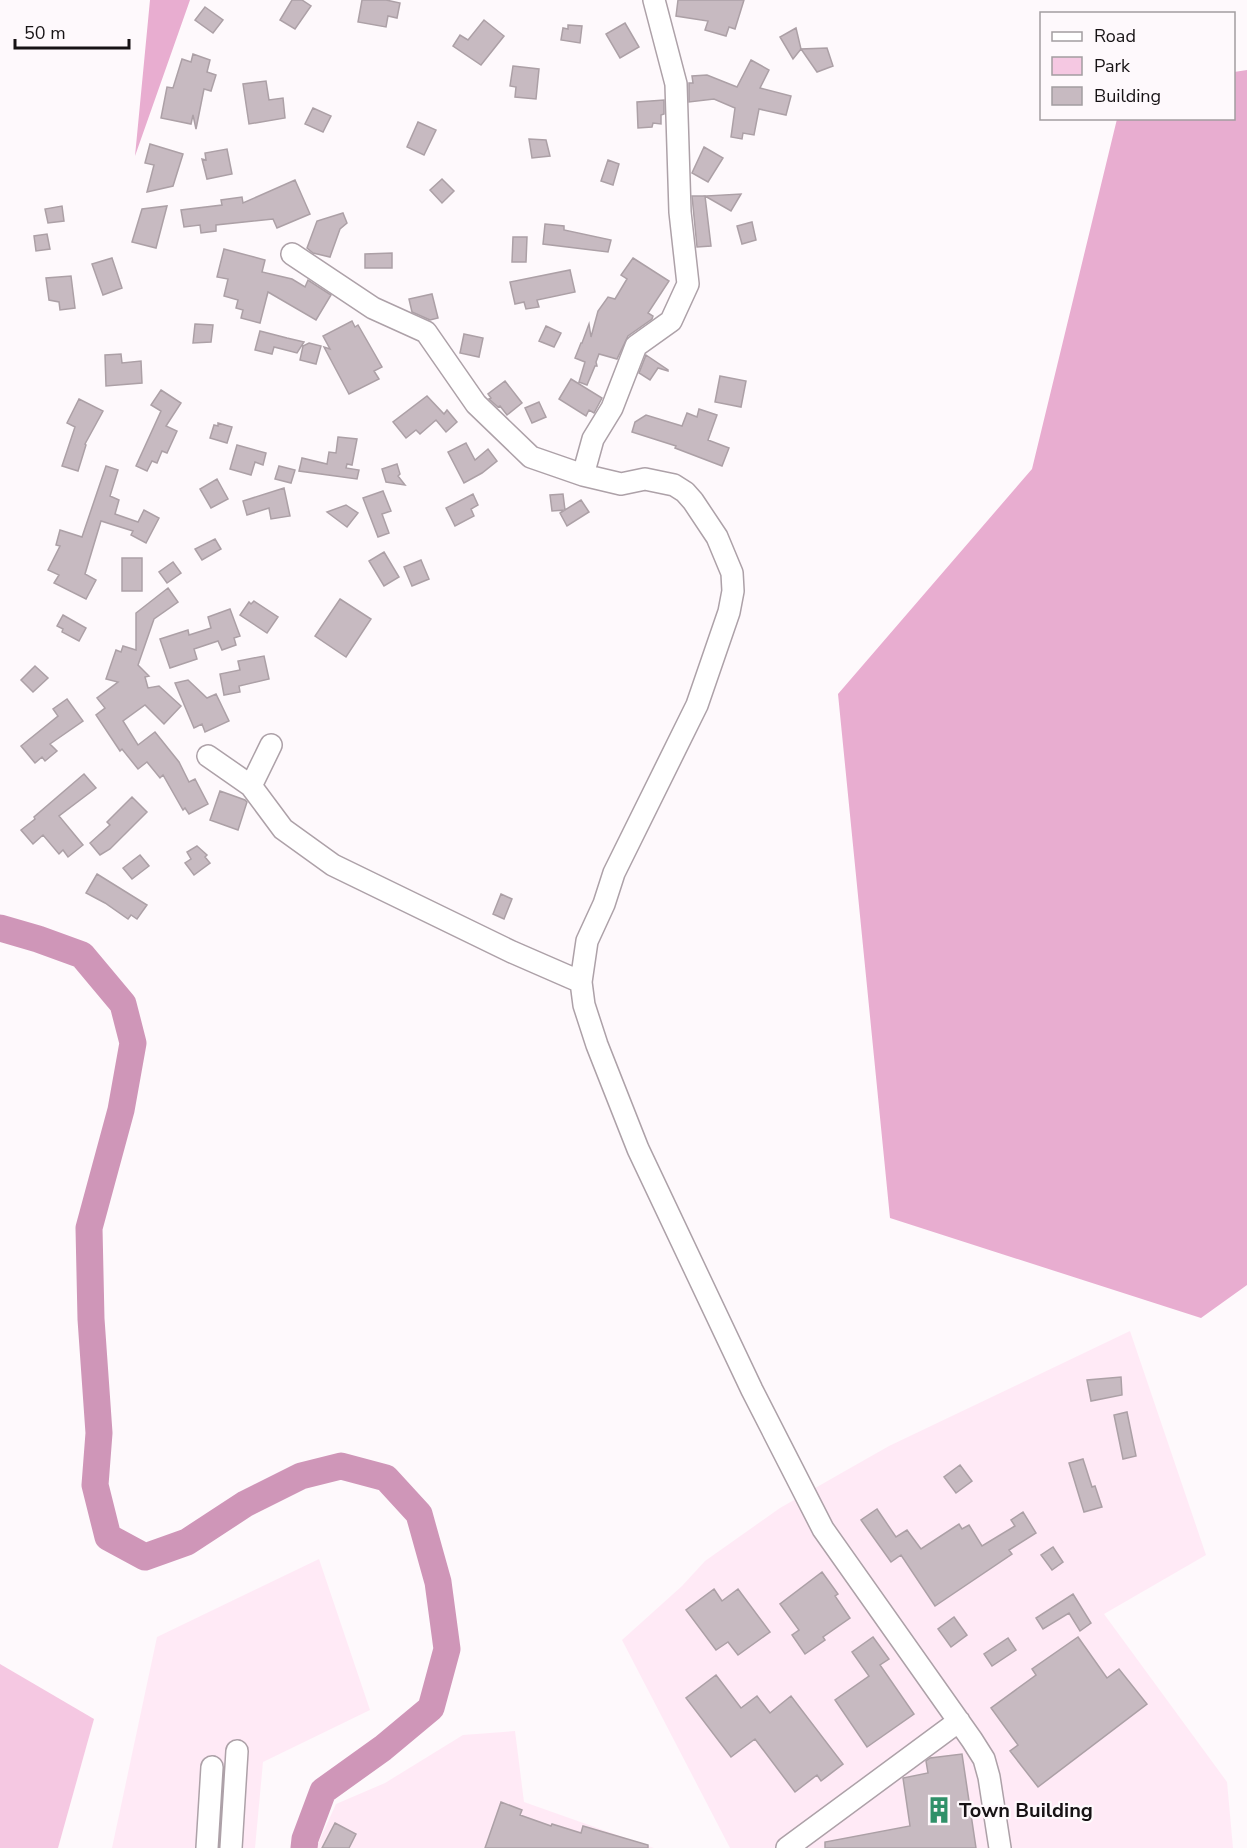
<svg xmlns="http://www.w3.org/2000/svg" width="1247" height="1848" viewBox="0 0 1247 1848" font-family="'Nunito Sans',sans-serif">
<rect width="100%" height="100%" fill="#fef9fc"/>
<path fill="#ffeaf6" d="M1130 1331 1206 1555 1104 1614 1227 1782 1233 1848H730L622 1640 682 1586 705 1561 780 1508 889 1446Z
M319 1559 370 1710 263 1762 255 1848H112L157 1637Z
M515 1731 524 1802 654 1848H316L336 1804 385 1783 463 1735Z"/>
<path fill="#f5c8e2" d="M0 1664 94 1719 58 1848H0Z"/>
<path fill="#e8add0" d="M150 0H190L135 156Z
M1247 70V1285L1201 1318 890 1218 838 694 1032 469 1117 119 1234 118V72Z"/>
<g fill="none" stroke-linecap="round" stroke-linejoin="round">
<path stroke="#cf96b8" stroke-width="27" d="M0 928 38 939 82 955 123 1004 133 1043 121 1110 89 1228 91 1319 99 1433 95 1485 108 1537 145 1557 187 1542 245 1504 301 1476 341 1466 386 1478 419 1514 438 1582 447 1649 431 1708 383 1748 323 1791 305 1839 304 1848"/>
</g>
<path fill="#c7bac1" stroke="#aca0a6" stroke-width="1.5" d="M292 0H302L311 6 295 29 280 20Z
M362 0H386L400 3 397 18 388 16 386 27 358 22Z
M678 0H744L735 29 729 27 726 36 705 30 708 21 676 16Z
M205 7 223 20 213 33 195 20Z
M484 20 504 36 481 65 453 46 460 35 468 40Z
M625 23 639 47 620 58 606 34Z
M568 25 582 26 580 43 561 40 563 28 568 29Z
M796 28 801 49 793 59 780 37Z
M827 48 833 66 817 72 801 49Z
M193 54 210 60 207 72 216 75 211 91 204 89 196 129 193 115 191 124 161 118 167 87 173 88 182 59 191 62Z
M751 60 769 70 760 88 791 96 786 115 759 109 754 135 743 133 742 139 731 137 735 108 714 99 689 102V83H693L692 76 707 75 737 87Z
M513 66 539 69 536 99 515 97 516 87 510 86Z
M266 81 269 100 283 98 285 118 249 124 243 84Z
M664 100V114L661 115V124L653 123 652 127 638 128 637 102Z
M313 108 331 116 323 132 305 124Z
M418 122 436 130 424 155 407 147Z
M529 139 546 140 550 156 532 158Z
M150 144 183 154 173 186 147 192 154 165 145 163Z
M704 147 723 158 708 182 692 173Z
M227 149 232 174 207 179 202 159 206 160 205 153Z
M608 160 619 164 613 185 601 181Z
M442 179 454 191 442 203 430 190Z
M295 180 310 214 277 228 273 219 216 225V231L201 233 200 225 184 227 181 210 222 205 221 200 242 197 243 203Z
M741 194 731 211 705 196Z
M692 196H705L711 246 697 247Z
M62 206 64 221 48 223 45 209Z
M167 206 156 248 132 242 142 209Z
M343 213 347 223 340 229 330 257 313 253 307 248 317 221Z
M752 222 756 240 742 244 737 226Z
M545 224 564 226V230L611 240 608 252 543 244Z
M47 234 50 249 36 251 34 236Z
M513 237H527L526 262H512Z
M224 249 265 260 262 272 292 279 305 287 308 280 331 295 316 320 268 292 260 323 241 318 243 310 236 308 238 300 224 296 228 279 217 277Z
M392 253V268H365V254Z
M112 258 122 288 103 295 92 264Z
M633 258 669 281 648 313 653 316 652 319 628 336 617 359 599 354 596 362 597 366H595L587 385 579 382 585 362 575 358 581 343H582L589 324 591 337 598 311 608 297 615 299 627 279 621 275Z
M570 270 575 292 537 300 539 307 526 309 524 302 515 304 510 282Z
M71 276 75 308 60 310 59 302 49 300 46 278Z
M432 294 438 318 430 320 412 312 409 299Z
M352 321 355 327 358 325 382 367 374 371 379 379 349 394 324 347 330 349 323 336Z
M195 324 213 325 211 342 193 343Z
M546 326 561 333 554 347 539 341Z
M260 331 287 338 304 342 297 353 274 347 272 354 255 350Z
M464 334 483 338 479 357 460 353Z
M309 343 321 346 316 364 300 360 303 346Z
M121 354 122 363 141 361 142 383 106 386 105 355Z
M646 355 668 370V371L658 368 650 380 639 373Z
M720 376 746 381 741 407 715 402Z
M571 379 602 398 594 413 589 410 586 416 559 399Z
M505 381 522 403 507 415 500 406 498 407 489 399 491 398 488 394Z
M161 390 181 403 166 426 177 431 167 453 162 451 157 463 152 461 147 471 136 466 161 411 151 405Z
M427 396 444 414 447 410 457 422 446 432 436 420 420 434 416 430 406 438 393 422Z
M79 399 103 411 85 444 86 445 78 471 62 466 75 427 67 423Z
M539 402 546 417 532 423 525 408Z
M699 409 717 415 708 440 729 448 722 466 675 448 676 446 632 432 635 422 646 415 682 426 687 413 697 417Z
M218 423 232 427 227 443 210 438 214 425 218 426Z
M338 437 357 439 352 465 347 464 346 468 359 470 357 479 299 471 302 458 327 464 329 452 336 453Z
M466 443 475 460 488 449 497 461 482 473 464 483 448 452Z
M237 445 266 453 263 465 255 462 251 475 230 469Z
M397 464 400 474 398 476 405 485 386 482 382 469Z
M106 466 118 470 110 496 119 500 115 514 138 522 144 510 159 518 146 543 131 535 133 531 101 521 85 574 96 580 86 599 54 583 59 575 48 570 60 546 56 545 60 530 82 537Z
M279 466 295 470 291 483 275 479Z
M217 479 228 499 211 508 200 489Z
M284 488 290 516 271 519 269 508 247 515 243 501Z
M383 491 391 511 382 514 389 533 378 537 363 498Z
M473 494 478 505 471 509 474 516 455 526 446 508Z
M563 494 565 510 552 511 550 495Z
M581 500 589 512 567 526 560 513Z
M346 505 358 513 347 527 327 512Z
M215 539 221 549 202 560 195 549Z
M384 552 399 577 384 586 369 561Z
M122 558H142V591H122Z
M421 560 429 579 412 586 404 567Z
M173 562 181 573 167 583 159 572Z
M168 588 178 602 154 619 138 665 149 676 145 677 148 688 159 686 181 706 164 724 145 705 123 721 138 745 155 732 179 762 189 782 195 779 208 804 189 814 185 808 183 810 163 775 160 778 147 762 138 769 122 749 120 751 96 715 105 708 97 698 118 682 106 679 116 650 121 652 123 646 136 650V613Z
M340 599 371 619 346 657 315 636Z
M254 601 278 617 267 633 240 615 249 602 251 604Z
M230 609 240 636 234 638 236 645 222 650 218 641 194 649 197 659 170 668 160 639 188 630 189 635 211 628 208 617Z
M63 615 86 628 79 641 62 632 63 629 57 626Z
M264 656 269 679 239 686 240 692 224 695 220 674 240 670 238 661Z
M35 666 48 678 33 692 21 680Z
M188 680 207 698 216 694 229 721 205 732 202 724 194 728 175 683Z
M67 699 83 721 50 744 57 751 45 761 42 757 35 763 21 746 58 716 53 709Z
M84 774 96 788 59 816 83 845 68 857 63 850 59 854 43 835 33 844 21 830 35 819 34 817Z
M220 791 245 800 247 802 238 830 210 820Z
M132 797 147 812 110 849 100 855 90 843 110 825 107 822Z
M197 846 207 855 205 857 210 863 194 875 185 863 191 859 187 852Z
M140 855 149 866 132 879 123 868Z
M97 874 147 905 137 919 131 915 128 919 105 903 86 893Z
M501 894 512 899 504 919 493 914Z
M1121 1377 1122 1395 1091 1401 1087 1380Z
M1127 1412 1136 1456 1123 1459 1114 1415Z
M1083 1459 1092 1487 1095 1486 1102 1507 1084 1512 1069 1463Z
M960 1465 972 1481 956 1493 944 1477Z
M877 1509 896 1537 907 1530 921 1549 959 1524 962 1529 969 1525 982 1546 1015 1526 1011 1520 1023 1512 1036 1533 1009 1550 1012 1554 935 1606 901 1555 891 1562 861 1520Z
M1053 1547 1063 1562 1052 1570 1041 1555Z
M822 1572 838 1594 835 1596 850 1618 823 1637 825 1640 805 1654 792 1635 799 1630 780 1604Z
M714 1589 722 1601 738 1589 770 1632 738 1655 728 1642 716 1650 686 1610Z
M1073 1594 1091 1623 1080 1631 1069 1613 1043 1629 1036 1618Z
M954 1617 967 1635 951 1647 938 1629Z
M873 1637 889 1659 880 1665 914 1714 867 1747 835 1700 869 1676 852 1652Z
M1078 1637 1107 1678 1119 1669 1147 1704 1038 1787 1010 1751 1018 1745 991 1708 1036 1675 1032 1669Z
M1008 1638 1016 1650 992 1666 984 1654Z
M716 1675 741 1708 757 1696 770 1713 791 1696 843 1764 821 1781 817 1775 795 1792 755 1739 731 1757 686 1698Z
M962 1754 976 1848H825V1842L910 1826 903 1778 928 1773 926 1761 930 1758Z
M501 1802 522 1810 520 1815 551 1826 552 1824 581 1833 583 1826 648 1845V1848H485Z
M335 1823 356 1834 349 1848H322Z"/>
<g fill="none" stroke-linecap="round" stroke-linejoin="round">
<defs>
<path id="minor" d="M292 254 373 308 426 332 476 404 531 457 583 475 621 484 645 479 674 485 685 492 693 501 717 537 732 573 733 591 729 612 697 705 614 873 604 904 587 941 581 982 584 1005 597 1045 638 1149 752 1390 823 1529 972 1740 984 1759 989 1777 1000 1848
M583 475 593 439 612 408 636 346 671 321 688 284 680 212 676 84 654 0
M208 756 251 786 283 829 333 865 512 952 581 982
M251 786 271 745
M207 1848 212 1767
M231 1848 237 1751
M787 1848 959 1721"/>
</defs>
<use href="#minor" stroke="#ada1a8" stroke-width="24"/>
<use href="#minor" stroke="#fff" stroke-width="21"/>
</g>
<defs>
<symbol id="building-bare" viewBox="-9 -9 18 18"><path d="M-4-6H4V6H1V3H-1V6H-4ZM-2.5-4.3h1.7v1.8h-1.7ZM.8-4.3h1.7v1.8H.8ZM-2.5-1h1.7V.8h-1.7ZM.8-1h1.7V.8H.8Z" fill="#309069" stroke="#fef9fc" stroke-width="2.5" paint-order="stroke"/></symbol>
</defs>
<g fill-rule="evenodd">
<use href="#building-bare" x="920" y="1791" width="38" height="38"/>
</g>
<g text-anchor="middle" stroke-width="4.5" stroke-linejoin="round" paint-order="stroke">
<g font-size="20" font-weight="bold" fill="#171315" stroke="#fef9fc" text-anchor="start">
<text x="959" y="1817">Town Building</text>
</g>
</g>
<rect x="1040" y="12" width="195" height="108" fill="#fef9fc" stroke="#a29da0" stroke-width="1.5"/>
<rect x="1052" y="32" width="30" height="9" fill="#ffffff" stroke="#a29da0" stroke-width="1.5"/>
<text x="1094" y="42" font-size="18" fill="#171315">Road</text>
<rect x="1052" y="57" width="30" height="18" fill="#f5c8e2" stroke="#a29da0" stroke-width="1.5"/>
<text x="1094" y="72" font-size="18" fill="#171315">Park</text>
<rect x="1052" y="87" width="30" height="18" fill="#c7bac1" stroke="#a29da0" stroke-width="1.5"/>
<text x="1094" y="102" font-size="18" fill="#171315">Building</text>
<path d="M15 39v9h114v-9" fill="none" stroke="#171315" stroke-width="3"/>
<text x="24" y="39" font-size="18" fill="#171315" stroke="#fef9fc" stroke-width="4.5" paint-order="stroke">50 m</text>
</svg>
